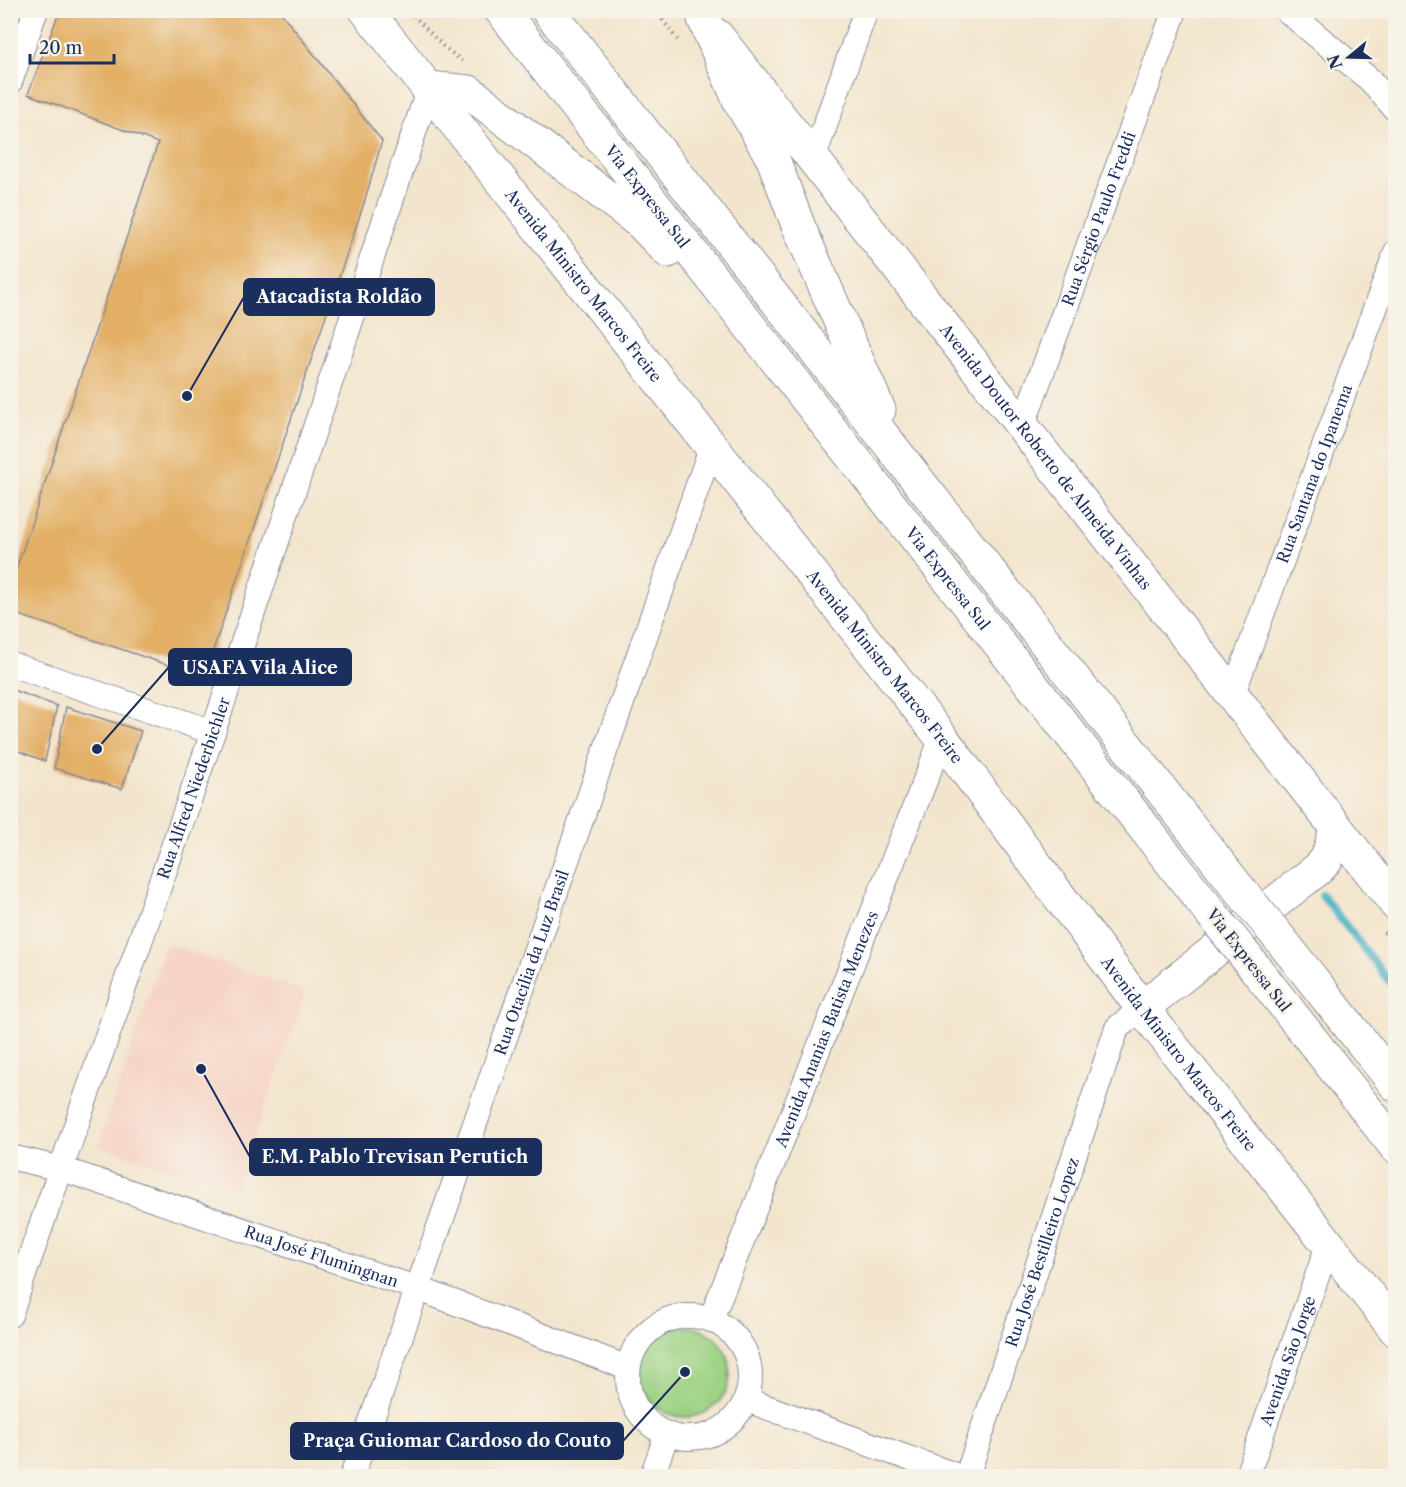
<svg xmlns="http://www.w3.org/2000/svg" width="1406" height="1487" viewBox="0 0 1406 1487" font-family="'Libre Caslon Text',serif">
<rect width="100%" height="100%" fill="#f7f3e8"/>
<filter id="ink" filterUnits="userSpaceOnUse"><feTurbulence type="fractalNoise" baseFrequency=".0167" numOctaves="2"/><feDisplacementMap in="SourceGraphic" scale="12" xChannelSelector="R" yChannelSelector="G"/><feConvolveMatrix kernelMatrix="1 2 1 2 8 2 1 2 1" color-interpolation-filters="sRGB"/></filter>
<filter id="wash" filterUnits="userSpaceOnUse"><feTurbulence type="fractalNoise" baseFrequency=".008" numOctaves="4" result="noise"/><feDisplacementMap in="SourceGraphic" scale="24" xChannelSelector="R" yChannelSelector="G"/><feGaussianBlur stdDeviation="1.35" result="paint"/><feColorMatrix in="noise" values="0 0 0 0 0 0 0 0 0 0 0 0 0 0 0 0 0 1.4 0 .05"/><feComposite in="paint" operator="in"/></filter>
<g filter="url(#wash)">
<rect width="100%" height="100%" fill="#f3e5cd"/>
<path fill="#f6d2c4" d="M166 943 306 992 236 1189 98 1146Z"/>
<path fill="#9cd283" stroke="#5c8070" stroke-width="1.5" d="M640 1372a45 45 0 1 1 90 0a45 45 0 1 1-90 0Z"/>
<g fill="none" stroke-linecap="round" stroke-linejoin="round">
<path stroke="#46b2c4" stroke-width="8" d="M1322 895 1396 990"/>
</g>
<g id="blocks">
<path fill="#e3af65" d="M60 10H279L382 141 364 203 204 677 10 612V588L158 143 28 94Z
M10 689 57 706 45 761 10 748Z
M66 707 141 731 122 789 54 768Z"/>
</g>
</g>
<g filter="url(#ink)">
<use href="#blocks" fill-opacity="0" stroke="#878a96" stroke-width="1.5"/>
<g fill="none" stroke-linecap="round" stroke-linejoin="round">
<defs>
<g id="minor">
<path d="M1286 10 1370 80 1396 110"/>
<path d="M10 82 36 10"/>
<path d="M813 159 866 10"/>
<path id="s1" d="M1022 427 1175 10"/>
<path d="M10 664 213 732"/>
<path id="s2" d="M1232 696 1396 252"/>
<path id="s3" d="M10 1157 62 1169 419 1289 628 1368"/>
<path id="s4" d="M10 1315 213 732 429 88"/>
<circle cx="689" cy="1377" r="61"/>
<path id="s5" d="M711 1319 942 738"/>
<path d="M747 1400 958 1476"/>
<path id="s6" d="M352 1476 711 448"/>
<path d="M652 1476 667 1434"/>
<path id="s7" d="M967 1476 1117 1028 1142 1008"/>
<path id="s8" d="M1247 1476 1328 1245"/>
</g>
<g id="secondary">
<path id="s9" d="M366 10 942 738 1142 1008 1396 1330"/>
<path id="s10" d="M717 36 1396 904"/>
<path d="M1142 1008 1319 868 1327 859 1336 829"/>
</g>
<g id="motorway">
<path id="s11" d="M501 10 1212 914"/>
<path d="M548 10 1240 890"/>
<path d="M704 19 740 102 773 159 798 225 879 410"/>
<path d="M429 88 469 92 641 223 668 251"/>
<path d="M1285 945 1396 1085"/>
<path d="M1255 968 1396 1147"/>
</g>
</defs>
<use href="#minor" stroke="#878a96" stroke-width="26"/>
<use href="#secondary" stroke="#878a96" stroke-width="35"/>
<use href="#motorway" stroke="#878a96" stroke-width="35"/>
<path stroke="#878a96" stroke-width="4" stroke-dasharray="1.5 4.5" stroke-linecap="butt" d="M655 10 680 43
M409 11 443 46 462 61
M1384 932 1396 946"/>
<use href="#minor" stroke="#fff" stroke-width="24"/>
<use href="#secondary" stroke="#fff" stroke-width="33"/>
<use href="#motorway" stroke="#fff" stroke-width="33"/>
<defs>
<path id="motorway-bridge" d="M1240 890 1285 945
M1212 914 1255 968"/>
</defs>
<use href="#motorway-bridge" stroke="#878a96" stroke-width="35" stroke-linecap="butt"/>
<use href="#motorway-bridge" stroke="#fff" stroke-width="33"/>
</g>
</g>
<g text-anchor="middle" stroke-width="5" stroke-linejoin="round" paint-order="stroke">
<g font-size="16" fill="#1b2f5e" stroke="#f7f3e8">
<text dy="6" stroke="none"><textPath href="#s11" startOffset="237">Via Expressa Sul</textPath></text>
<text dy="6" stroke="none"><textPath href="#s1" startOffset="222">Rua Sérgio Paulo Freddi</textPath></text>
<text dy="6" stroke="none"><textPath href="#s9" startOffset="351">Avenida Ministro Marcos Freire</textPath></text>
<text dy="6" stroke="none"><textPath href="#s10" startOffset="534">Avenida Doutor Roberto de Almeida Vinhas</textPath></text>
<text dy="6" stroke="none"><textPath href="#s2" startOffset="237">Rua Santana do Ipanema</textPath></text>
<text dy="6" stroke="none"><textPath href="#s11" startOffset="723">Via Expressa Sul</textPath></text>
<text dy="6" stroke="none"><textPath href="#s9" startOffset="837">Avenida Ministro Marcos Freire</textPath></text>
<text dy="6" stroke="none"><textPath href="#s4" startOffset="558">Rua Alfred Niederbichler</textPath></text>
<text transform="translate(1249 960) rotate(52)" y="6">Via Expressa Sul</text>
<text dy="6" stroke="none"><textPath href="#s6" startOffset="544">Rua Otacília da Luz Brasil</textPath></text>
<text dy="6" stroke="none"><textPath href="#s5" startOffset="312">Avenida Ananias Batista Menezes</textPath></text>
<text dy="6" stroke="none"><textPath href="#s9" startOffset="1323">Avenida Ministro Marcos Freire</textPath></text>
<text dy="6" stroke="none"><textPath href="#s7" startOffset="236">Rua José Bestilleiro Lopez</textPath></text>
<text dy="6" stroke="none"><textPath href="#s3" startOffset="327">Rua José Flumingnan</textPath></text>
<text dy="6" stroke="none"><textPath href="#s8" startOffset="122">Avenida São Jorge</textPath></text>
</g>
</g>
<path fill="none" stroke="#1b2f5e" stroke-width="2" d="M187 396L244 297M97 749L169 667M201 1069L250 1157M685 1372L623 1441"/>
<g fill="#1b2f5e" stroke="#f7f3e8" stroke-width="2">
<circle cx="187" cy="396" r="6"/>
<circle cx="97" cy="749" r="6"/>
<circle cx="201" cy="1069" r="6"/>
<circle cx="685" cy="1372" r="6"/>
</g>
<g fill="#1b2f5e" stroke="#1b2f5e" stroke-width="2">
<rect x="244" y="279" width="190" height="36" rx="6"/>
<rect x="169" y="649" width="182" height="36" rx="6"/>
<rect x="250" y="1139" width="291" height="36" rx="6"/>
<rect x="291" y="1423" width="332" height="36" rx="6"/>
</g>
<g font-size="18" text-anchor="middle" font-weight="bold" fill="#fff">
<text x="339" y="303">Atacadista Roldão</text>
<text x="260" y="674">USAFA Vila Alice</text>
<text x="395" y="1163">E.M. Pablo Trevisan Perutich</text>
<text x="457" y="1447">Praça Guiomar Cardoso do Couto</text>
</g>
<rect width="1406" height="1487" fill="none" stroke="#f7f3e8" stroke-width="36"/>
<g transform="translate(1349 57) rotate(251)" stroke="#f7f3e8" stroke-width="4.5" paint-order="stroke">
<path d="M0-4.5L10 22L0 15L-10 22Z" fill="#1b2f5e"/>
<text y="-9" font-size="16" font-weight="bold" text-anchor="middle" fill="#1b2f5e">N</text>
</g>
<path d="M30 54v9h84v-9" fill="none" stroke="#1b2f5e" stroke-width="3"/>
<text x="39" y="54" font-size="18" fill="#1b2f5e" stroke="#f7f3e8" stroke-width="4.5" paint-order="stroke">20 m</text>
</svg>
